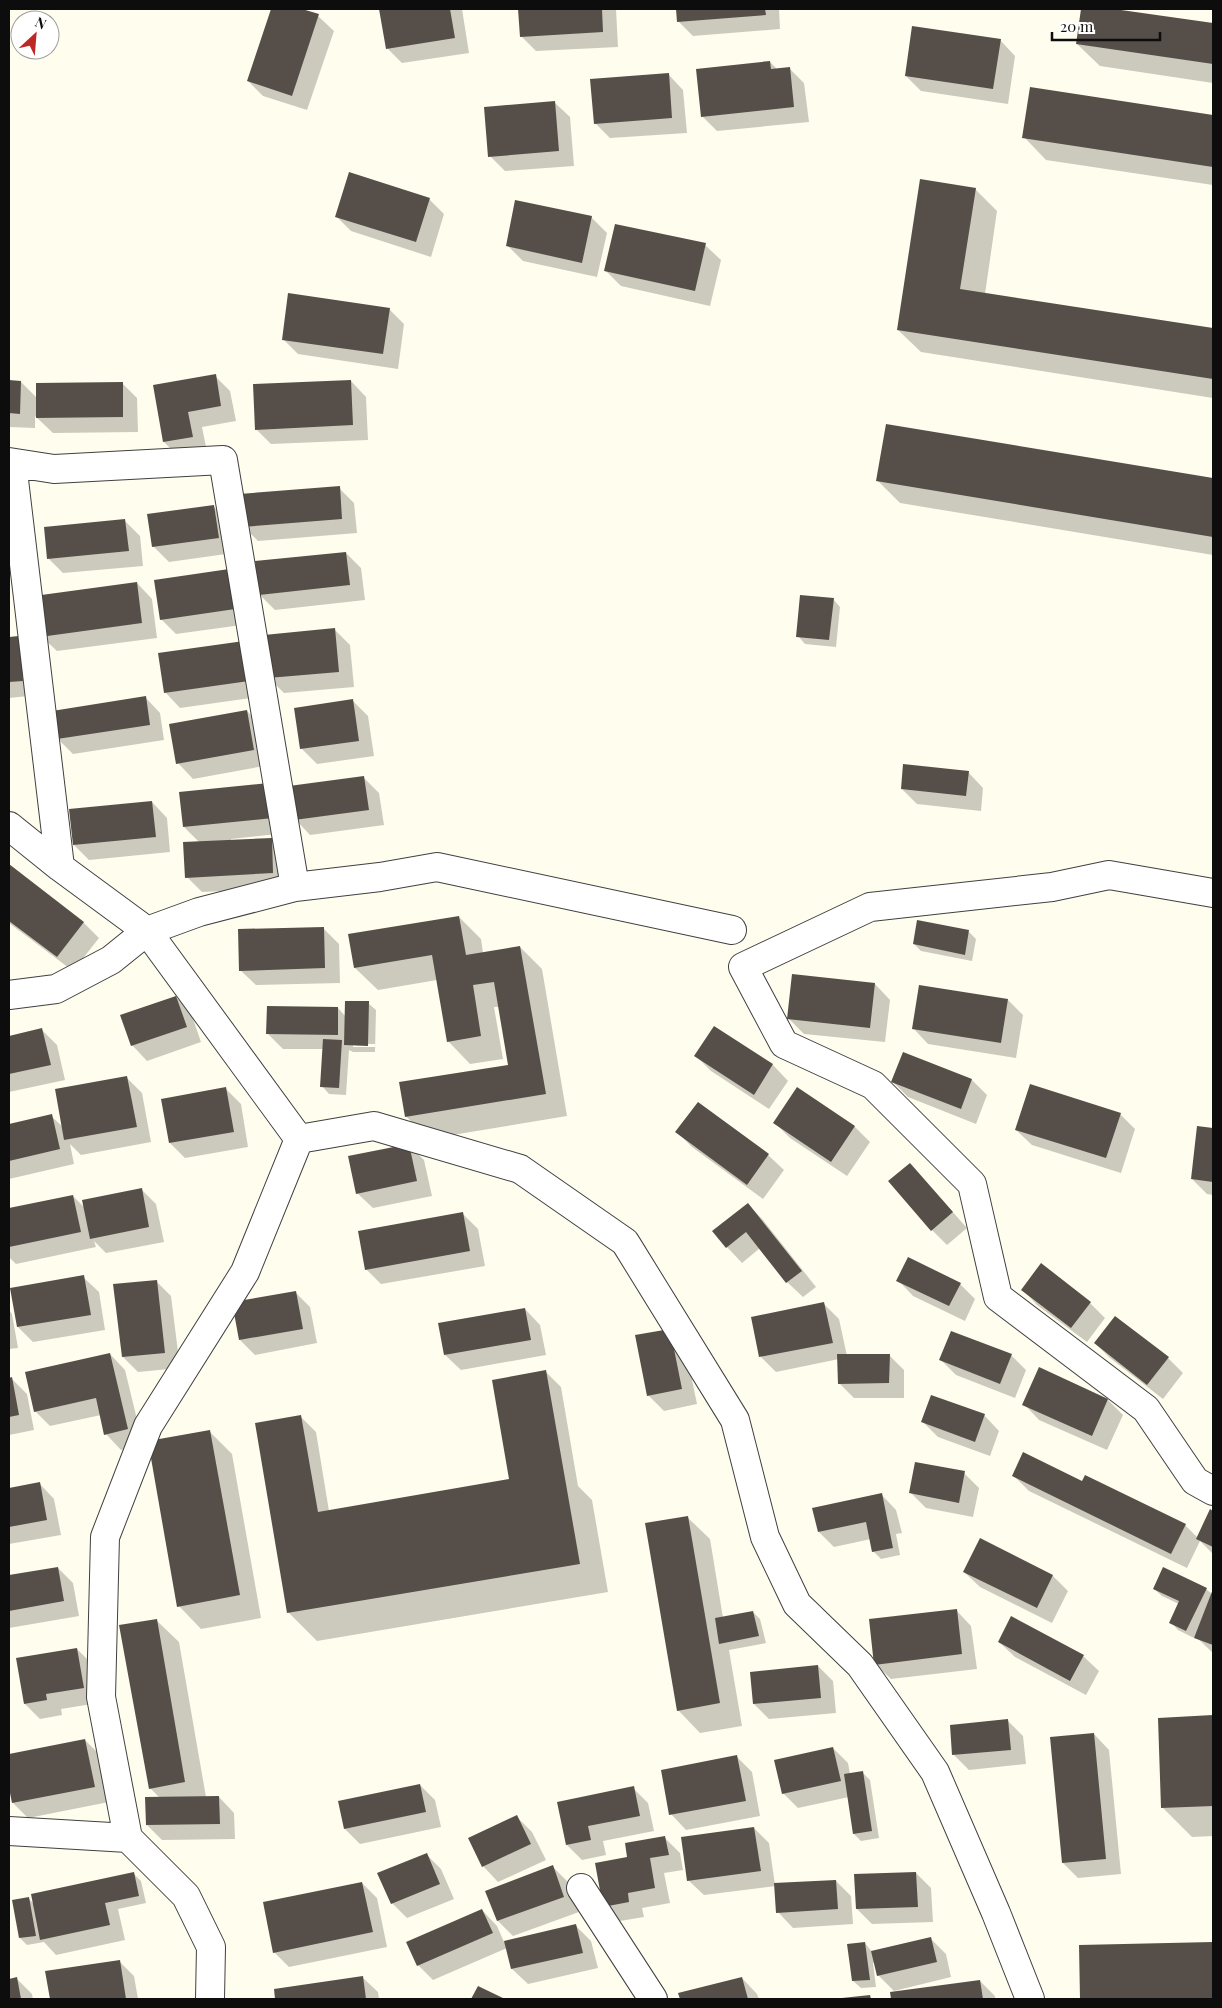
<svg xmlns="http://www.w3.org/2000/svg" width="1222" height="2008" viewBox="0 0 1222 2008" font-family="'Playfair Display',serif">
<rect width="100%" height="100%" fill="#fffded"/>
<path fill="#0003" fill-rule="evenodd" d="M272 9H299L318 16 334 31 307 110 263 96 248 81Z
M381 9H462L469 53 402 63 387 48Z
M519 9H616L618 47 536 51 521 36Z
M677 9H779L780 29 693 36 678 21Z
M1082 9H1106L1213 25V83L1100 66 1077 44Z
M1000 40 1015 56 1008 104 921 91 906 76Z
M770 62 777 69 789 68 804 83 809 122 717 131 702 116Z
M668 74 683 90 687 133 610 138 595 123Z
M1031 88 1213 116V185L1046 160 1024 137Z
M554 102 570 117 574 166 505 171 490 156Z
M975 189 997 211 985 294 1213 330V398L921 352 898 330Z
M429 199 444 214 431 257 351 231 336 216Z
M591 217 607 233 597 277 523 261 508 246Z
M705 245 721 260 710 306 621 286 606 271Z
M389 309 404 324 398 369 298 354 283 339Z
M215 376 230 391 236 421 202 427 207 452 179 457 164 442Z
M9 381 21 382 37 398 122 383 137 398 138 432 53 433 35 416V428L9 427Z
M351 381 366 397 368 440 271 444 256 429Z
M887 425 1213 480V555L900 503 877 480Z
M9 473 22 565 9 567Z
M339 488 354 503 357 533 258 541 243 526Z
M213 506 228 521 233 553 169 562 153 546Z
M125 521 140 536 143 566 63 573 48 558Z
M346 553 361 568 365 600 275 610 260 595Z
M137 583 152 599 157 638 57 651 41 636Z
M251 585 256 623 176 634 161 619Z
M833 599 840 607 836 647 805 644 798 636Z
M335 630 350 645 354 687 284 693 269 678Z
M19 638 38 695 9 698V639Z
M243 643 264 696 180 708 165 692Z
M145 697 160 713 164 740 73 754 58 739Z
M353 701 368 716 374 756 317 764 301 748Z
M247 711 262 726 269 765 193 779 178 763Z
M968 772 983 788 981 811 917 804 902 789Z
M364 778 379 793 384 825 310 835 295 819Z
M269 784 287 833 231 839V841L271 839 286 854 288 888 202 892 187 877 200 843 184 827Z
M152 802 167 818 170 852 89 860 74 845Z
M9 866 84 923 99 938 73 971 9 923Z
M459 917 481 939 483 953 520 947 542 969 567 1116 428 1139 406 1116 509 1066 499 1007H494L503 1059 470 1064 448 1041 437 980 378 990 355 968 350 935Z
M324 929 339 944 340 983 256 985 240 970Z
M969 932 976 939 972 961 921 951 914 944Z
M875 984 890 1000 885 1042 804 1034 788 1018Z
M176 997 191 1013 201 1042 147 1061 132 1045Z
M1008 1000 1023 1015 1016 1058 928 1044 913 1028Z
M368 1003 376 1010 375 1052H353L349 1050 346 1095 329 1094 322 1086 323 1049H283L268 1034 338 1008 346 1017ZM353 1044H375V1047H353Z
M714 1028 773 1065 788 1081 769 1109 711 1071 696 1056Z
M42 1030 57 1045 65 1080 9 1092V1037Z
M127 1078 142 1093 151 1142 81 1155 70 1144 74 1164 9 1179V1125L51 1116 63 1127Z
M972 1080 987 1095 976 1124 908 1097 893 1082Z
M226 1089 241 1104 248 1147 185 1158 170 1143Z
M797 1089 855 1127 870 1142 847 1176 790 1138 775 1123Z
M698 1104 768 1155 784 1170 763 1199 692 1147 677 1132Z
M1120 1114 1135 1129 1121 1173 1032 1145 1016 1130Z
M1199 1127 1213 1129V1195L1207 1194 1192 1179Z
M409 1145 424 1160 432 1196 373 1208 357 1193Z
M910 1164 967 1228 947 1245 932 1230Z
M141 1189 156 1204 164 1242 106 1253 94 1241 96 1247 16 1264 9 1257V1209L73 1196 85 1208Z
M748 1204 763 1220 816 1287 803 1297 787 1282 760 1248 742 1263 727 1247Z
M463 1214 478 1229 485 1266 381 1284 366 1269Z
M83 1277 99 1292 105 1330 33 1342 18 1327 12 1289Z
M898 1280 960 1284 975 1299 965 1321 913 1296Z
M156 1281 171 1296 180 1368 138 1372 123 1357Z
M1022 1289 1090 1303 1105 1318 1087 1342 1037 1305Z
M295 1292 310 1307 317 1343 255 1355 240 1340Z
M824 1304 839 1319 847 1356 889 1355 904 1370V1398H854L839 1383V1359L776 1372 761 1357 752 1318Z
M525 1309 540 1325 546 1355 461 1370 445 1355Z
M9 1310 12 1314 18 1348 9 1349Z
M1115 1317 1168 1358 1183 1373 1163 1399 1110 1358 1095 1343Z
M637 1336 685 1346 697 1404 664 1411 648 1395Z
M110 1354 125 1370 143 1444 121 1450 106 1434 101 1415 50 1426 35 1411Z
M1011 1355 1026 1370 1015 1398 956 1375 941 1360Z
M546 1372 561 1387 578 1486 592 1500 608 1592 317 1641 288 1612 300 1416 316 1432 329 1511 510 1480Z
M9 1379H12L27 1394 34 1430 9 1435Z
M1108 1400 1123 1415 1107 1450 1039 1420 1024 1404Z
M984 1415 999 1431 990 1456 938 1437 923 1422Z
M210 1432 232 1454 261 1618 201 1629 179 1606Z
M964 1473 979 1488 973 1517 926 1508 911 1493Z
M1014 1476 1082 1483 1185 1525 1198 1538 1210 1511 1213 1513V1554L1200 1541 1187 1568 1029 1491Z
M39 1483 54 1499 61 1535 9 1544V1489Z
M881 1494 896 1510 902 1533 896 1534 900 1555 881 1559 873 1551 871 1539 834 1547 819 1532Z
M687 1517 710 1539 723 1618 753 1612 760 1619 766 1643 729 1650 742 1726 700 1733 678 1710Z
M980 1540 1053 1576 1068 1591 1052 1623 980 1587 964 1572Z
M58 1568 73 1583 79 1616 9 1628V1576Z
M1154 1589H1206L1212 1594 1213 1592V1653L1195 1636 1194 1638 1178 1630 1171 1622 1179 1604 1162 1596Z
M956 1610 971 1626 977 1669 891 1679 875 1664Z
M156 1620 179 1642 206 1797H219L234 1813 235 1839 162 1840 147 1825 160 1798 150 1788Z
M999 1642 1083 1656 1099 1671 1086 1695 1015 1657Z
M77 1649 92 1664 98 1703 61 1709 62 1715 40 1719 25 1704Z
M818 1666 833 1681 836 1713 769 1719 754 1704Z
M1213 1716V1836L1192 1837 1163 1808 1159 1719Z
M1008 1721 1023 1736 1026 1764 969 1770 954 1755Z
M1094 1734 1109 1750 1121 1874 1078 1878 1063 1863Z
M85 1740 100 1755 109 1802 28 1818 13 1803 9 1782V1756Z
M833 1748 848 1763 850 1774 863 1773 870 1780 879 1838 861 1841 854 1834 849 1797 798 1808 783 1793Z
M737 1757 752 1772 760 1816 686 1830 671 1814Z
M420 1785 435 1800 441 1827 360 1844 345 1829 339 1802Z
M633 1788 648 1803 654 1831 603 1841 606 1855 582 1860 567 1845 558 1803Z
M517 1817 532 1832 546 1860 498 1882 483 1866Z
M754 1828 769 1843 775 1885 836 1881 851 1896 853 1924 793 1928 778 1912 776 1886 704 1895 688 1880Z
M665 1838 680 1853 683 1870 664 1873 670 1903 642 1908 644 1917 620 1921 604 1906 628 1858Z
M426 1854 441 1869 454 1899 407 1918 392 1903Z
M553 1867 568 1882 579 1912 513 1936 498 1921 487 1891Z
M916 1873 931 1888 933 1922 872 1924 857 1909Z
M134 1874 141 1881 146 1903 118 1909 125 1940 56 1955 44 1942 27 1945 20 1938 28 1898 34 1904Z
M362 1883 377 1898 387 1947 289 1967 274 1952Z
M482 1910 497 1926 504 1942 576 1926 591 1941 598 1968 528 1984 512 1969 507 1948 433 1980 418 1965Z
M931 1939 946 1954 951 1977 894 1991 878 1975 875 1962 873 1963 876 1987 861 1988 853 1981 865 1943 872 1952Z
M1213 1943V1999H1081L1080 1946Z
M119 1961 134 1976 138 1999H51L47 1972Z
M362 1977 378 1992 379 1999H277L275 1990Z
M16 1978 32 1994 33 1999H9V1980Z
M742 1978 757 1994 759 1999H681L680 1994Z
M980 1981 995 1996V1999H892V1993Z"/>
<path fill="#564f49" d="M271 9H302L319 14 292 96 247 81Z
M379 9H450L455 38 386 49Z
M518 9H602L603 32 520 37Z
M676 9H765L766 15 677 22Z
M1081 9H1114L1213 23V64L1076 44Z
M912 26 1001 39 993 89 905 76Z
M770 61 771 69 790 67 794 107 701 117 696 69Z
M669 73 672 118 594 124 590 79Z
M1030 87 1213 115V167L1022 138Z
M555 101 559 151 488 157 484 107Z
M349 172 430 198 416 242 335 217Z
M920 179 976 188 960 289 1213 328V379L897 330Z
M515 200 592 216 582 263 506 246Z
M615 224 706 243 695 291 604 271Z
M288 293 390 308 383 354 282 340Z
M216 374 221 406 188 412 193 437 163 442 153 385Z
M9 380 21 381 20 414 9 413Z
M351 380 353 425 255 430 253 384Z
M123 382V417L36 418V383Z
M886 424 1213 478V537L876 481Z
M340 486 342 519 242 527 239 494Z
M214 505 219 538 152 547 147 514Z
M125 519 129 551 47 559 44 527Z
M346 552 350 585 259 595 255 561Z
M236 568 242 608 160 620 154 580Z
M137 582 142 623 40 637 34 596Z
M800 595 834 598 829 640 796 637Z
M335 628 339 672 268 678 264 635Z
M19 636 23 681 9 682V637Z
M244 641 249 681 164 693 158 653Z
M146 696 150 725 57 739 52 711Z
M353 699 359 741 300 749 294 708Z
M247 710 254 750 176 764 169 724Z
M903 764 969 771 966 796 901 789Z
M364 776 369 810 294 820 289 786Z
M269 783 273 818 183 827 179 792Z
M152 801 156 837 73 845 69 809Z
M272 838 273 873 185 878 183 842Z
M9 864 84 922 57 957 9 921Z
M459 916 466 955 520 946 546 1094 405 1117 399 1082 508 1065 494 982 473 985 481 1036 447 1042 432 955 354 968 348 934Z
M917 920 969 930 965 955 913 944Z
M324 927 325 968 239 971 238 929Z
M792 974 875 983 870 1028 787 1019Z
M919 985 1008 999 1001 1043 912 1029Z
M176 996 187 1027 131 1046 120 1015Z
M345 1001H369L368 1046 344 1045Z
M267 1006 338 1007V1035L266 1034Z
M714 1026 773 1064 754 1095 694 1056Z
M42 1028 51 1065 9 1074V1036Z
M323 1039 342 1040 339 1088 320 1087Z
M903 1052 972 1079 961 1109 891 1082Z
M127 1076 137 1127 64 1140 55 1089Z
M1030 1084 1121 1113 1106 1158 1015 1130Z
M226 1087 234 1132 169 1143 161 1099Z
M797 1087 855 1126 831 1162 773 1123Z
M698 1102 769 1154 747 1185 675 1132Z
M52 1114 60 1149 9 1161V1124Z
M1197 1126 1213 1128V1182L1191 1179Z
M409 1144 417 1181 356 1194 348 1156Z
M910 1163 953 1212 931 1231 888 1181Z
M142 1188 149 1227 90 1239 82 1200Z
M73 1195 81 1232 9 1247V1208Z
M748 1203 802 1271 786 1283 746 1232 726 1248 712 1231Z
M463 1212 470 1251 365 1270 358 1231Z
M908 1257 961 1283 949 1306 896 1281Z
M1041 1263 1091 1302 1071 1328 1021 1290Z
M84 1275 91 1315 17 1327 10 1288Z
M157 1280 165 1353 122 1357 113 1284Z
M296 1291 303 1329 239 1340 232 1302Z
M824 1302 833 1343 759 1357 751 1317Z
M525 1308 531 1340 444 1355 438 1323Z
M1115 1316 1169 1357 1147 1385 1094 1343Z
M670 1329 682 1389 647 1396 635 1335Z
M951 1331 1012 1354 1000 1384 939 1360Z
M110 1353 128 1429 104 1435 96 1398 34 1412 25 1372Z
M837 1354H890L889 1383 838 1384Z
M1039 1367 1108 1399 1092 1436 1022 1405Z
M546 1370 580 1564 287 1613 255 1423 301 1415 318 1512 509 1479 492 1380Z
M12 1377 19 1415 9 1417V1378Z
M931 1395 985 1414 975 1442 921 1422Z
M210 1430 240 1595 177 1607 148 1441Z
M1023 1452 1082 1481 1085 1475 1186 1524 1171 1554 1012 1476Z
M915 1462 965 1471 959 1503 909 1493Z
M40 1482 47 1520 9 1527V1488Z
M882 1493 893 1548 872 1552 866 1522 818 1532 812 1508Z
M1210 1509 1213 1511V1547L1196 1539Z
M688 1516 720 1703 677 1711 645 1523Z
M980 1538 1053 1575 1037 1608 963 1572Z
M58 1567 64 1601 9 1611V1575Z
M1163 1567 1207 1588 1186 1631 1169 1623 1179 1601 1153 1589Z
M1213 1589V1645L1194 1638Z
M957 1609 962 1654 874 1665 869 1619Z
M753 1611 759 1636 719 1644 715 1618Z
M1011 1616 1084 1655 1070 1681 998 1642Z
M157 1619 185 1782 149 1789 119 1625Z
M77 1648 84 1688 46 1694 47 1700 24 1704 16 1658Z
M818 1665 821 1698 753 1704 750 1672Z
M1213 1715V1806L1161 1808 1158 1718Z
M1008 1719 1011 1750 952 1755 950 1725Z
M1094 1733 1106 1859 1062 1863 1050 1737Z
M85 1739 95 1787 12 1803 9 1788V1754Z
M833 1747 841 1781 782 1794 774 1760Z
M737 1755 746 1801 669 1815 661 1770Z
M863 1771 872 1831 853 1834 844 1774Z
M420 1784 426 1812 344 1829 338 1801Z
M634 1786 640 1816 588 1826 591 1840 566 1845 557 1802Z
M219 1796 220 1824 146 1825 145 1797Z
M517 1815 531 1844 482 1867 468 1838Z
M754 1827 761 1871 687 1881 681 1837Z
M665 1836 669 1855 650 1858 655 1888 628 1893 629 1902 603 1907 595 1863 627 1857 625 1843Z
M427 1853 440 1884 391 1904 377 1873Z
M553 1865 564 1897 497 1921 485 1891Z
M134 1872 139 1896 105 1903 110 1925 40 1940 31 1894Z
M916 1872 918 1907 856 1909 854 1874Z
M836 1880 838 1909 776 1913 774 1883Z
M362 1882 373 1932 273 1953 263 1902Z
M29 1897 36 1936 19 1938 12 1900Z
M482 1909 493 1933 417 1966 406 1942Z
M576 1924 583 1953 511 1969 504 1941Z
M931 1937 937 1962 877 1976 871 1951Z
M865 1942 870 1980 852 1981 847 1944Z
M1213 1942V1999H1080L1079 1945Z
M120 1960 126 1999H50L45 1971Z
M363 1976 366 1999H275L274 1989Z
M17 1977 21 1999H9V1979Z
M742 1977 748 1999H680L678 1993Z
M980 1980 983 1999H891L890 1992Z
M478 1986 505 1999H471Z
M870 1995 871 1999H842V1998Z"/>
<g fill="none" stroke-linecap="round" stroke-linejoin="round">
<defs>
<path id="minor" d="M9 462 54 469 223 460 295 887 199 912 147 931 111 960 56 989 9 995
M12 463 60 867
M9 826 60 867 147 931 299 1139 374 1126 520 1169 625 1242 735 1420 765 1537 797 1604 860 1665 935 1772 996 1913 1030 1999
M295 887 380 877 437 867 732 930
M1213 893 1109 875 1052 887 870 907 743 967 784 1044 873 1085 972 1184 998 1297 1146 1409 1195 1481 1213 1491
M9 1831 128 1838 186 1896 211 1947 210 1999
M128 1838 101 1697 105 1537 148 1426 245 1272 299 1139
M581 1888 653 1999"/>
</defs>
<use href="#minor" stroke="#404040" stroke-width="30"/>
<use href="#minor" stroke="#fff" stroke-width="28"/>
</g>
<rect width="1222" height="2008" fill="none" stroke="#0d0d0d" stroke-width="20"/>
<g transform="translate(35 35) rotate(26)"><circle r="24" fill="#ffffff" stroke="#9e9e9e"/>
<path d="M0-4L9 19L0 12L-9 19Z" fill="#be2724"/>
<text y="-8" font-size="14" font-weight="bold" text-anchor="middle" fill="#0d0d0d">N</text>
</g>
<path d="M1052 32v8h108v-8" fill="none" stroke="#0d0d0d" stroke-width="2.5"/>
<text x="1060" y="32" font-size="15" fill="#0d0d0d" stroke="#ffffff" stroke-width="4" paint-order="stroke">20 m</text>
</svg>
